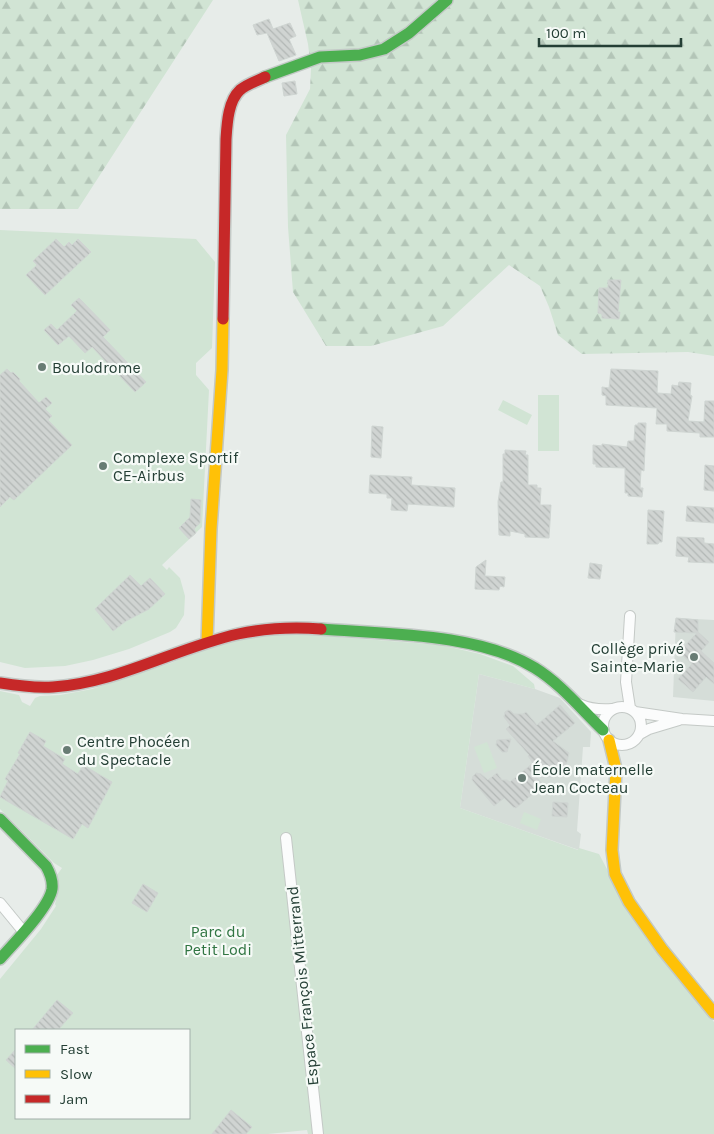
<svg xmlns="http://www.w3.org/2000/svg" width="714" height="1134" viewBox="0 0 714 1134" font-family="Karla,sans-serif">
<defs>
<pattern id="forest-firs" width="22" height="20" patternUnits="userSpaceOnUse" patternTransform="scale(1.25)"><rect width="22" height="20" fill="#d1e4d4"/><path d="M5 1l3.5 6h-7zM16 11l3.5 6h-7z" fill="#b3c5b7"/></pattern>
<pattern id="building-back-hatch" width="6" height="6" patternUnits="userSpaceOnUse" patternTransform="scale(1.25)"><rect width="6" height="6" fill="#d0d4d2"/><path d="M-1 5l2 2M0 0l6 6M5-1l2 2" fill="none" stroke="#b2b7b5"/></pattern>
</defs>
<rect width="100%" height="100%" fill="#e7ece9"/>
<path fill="#d5ddd8" d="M676 618 714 620V701L673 697Z
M479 674 535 689 560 698 591 732 590 747H583L577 831 581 834 579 850 460 808Z"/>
<path fill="#d1e4d4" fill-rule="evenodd" d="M0 230 196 239 215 262 212 348 196 363V375L209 390 202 527 162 565 167 570 169 567 180 578 185 596 184 615 176 628 170 632 129 649 93 660 65 666 25 668 0 662Z
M538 395H559V451H538Z
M503 400 532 415 527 425 498 410Z
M287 633 441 645 480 654 513 666 534 684 535 689 479 674 460 808 578 850 579 848 599 854 627 907 714 1022V1134H308L307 1130 268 1134H0V979L41 929 56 906 55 904 59 888 57 875 62 868 54 863 0 809V691L19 695 22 702 30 706 35 698 40 696 60 695 92 689 171 663 202 649 243 638ZM16 1030H189V1118H16Z
M487 742 497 768 484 773 474 747Z
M524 812 541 819 537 830 520 823Z"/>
<path fill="url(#forest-firs)" d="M0 0H213L78 209H0Z
M298 0H714V356L688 352 582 354 558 335 549 307 540 286 509 265 443 326 371 346H326L293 292 288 227 286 135 310 89 311 69 308 44Z"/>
<path fill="url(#building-back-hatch)" stroke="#cfd5d2" d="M269 19 273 29 290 23 296 36 289 39 296 55 279 61 267 33 257 35 253 25Z
M295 81 297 94 284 96 282 83Z
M56 239 64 247 69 242 72 245 78 239 91 252 45 295 26 275 37 265 33 261Z
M608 280H621L618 312H620L619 319 602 318V314L598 313 599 288H608Z
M79 298 110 330 103 337 146 382 135 392 92 347 85 353 69 336 58 345 44 330 51 324 57 330 77 311 71 305Z
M7 369 11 373 13 372 20 379 19 381 39 403 46 397 52 403 45 409 52 416 48 420 72 445 14 500 10 497 0 507V375Z
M611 369 658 371 657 393 671 394 672 385 678 386 679 382 691 383 690 395 692 396 688 421 704 422 705 401H714V437H700V433L667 431V424H656L657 408 606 405V396L602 395V387L609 388Z
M638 423H646L644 471 641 470 640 488H643L642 497 628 496V493H625V468L596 467V464H593V445L602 446V444L627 447 628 441H634L635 425H638Z
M372 426 383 427 381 458 371 457Z
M505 450 526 451 525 455H528V485H537V488H541L540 505H551L549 538 525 537V534L510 531V536L499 535 498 502 501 482H503V454H505Z
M705 465 714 466V491L704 490Z
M370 475 412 477 411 485 455 488 454 507 408 504 407 511 391 510 392 498H387V494L369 493Z
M191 499 201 500 200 523 194 529 196 533 189 539 179 528 190 517Z
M687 506 714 508V523L686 521Z
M648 510 664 511 662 542H659L658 544H647Z
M677 537 704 538V543L714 544V563L688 562 689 557 676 556Z
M486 560 485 576 505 577 504 587 500 586 499 590 475 589 476 567Z
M590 563 602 565 600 579 588 578Z
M130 575 141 586 150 578 165 594 149 609 126 621 113 631 95 609Z
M676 618 698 620V632L709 642 701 651 714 663V684L706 677 693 692 678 679 692 664 679 652 697 633 674 632Z
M560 705 575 723 553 741 569 753 565 770 556 777H536L543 785 516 808 513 807 504 798 494 806 472 780 473 776 476 773 481 774 488 780 497 773 502 780H507L510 782 533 763 528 756 529 755 506 729 510 725 504 717 505 712 508 710 511 711 514 714H523L526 712 537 725Z
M30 732 46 741 43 746 65 759 62 764 78 774 83 765 112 782 88 828 82 824 73 839 0 797 8 781 5 779 20 754 18 753Z
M511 739 507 752H502L496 745 497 740Z
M553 802 568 803 567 817 552 816Z
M143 884 158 893 147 912 132 903Z
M57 1000 73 1013 58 1030H32Z
M16 1049V1069L6 1060Z
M231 1110 252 1127 246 1134H212Z"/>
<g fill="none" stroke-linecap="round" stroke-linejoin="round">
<defs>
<path id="street" d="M630 616 626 682 630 708
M579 704C590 709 600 710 612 709
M603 726a19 19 0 1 1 38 0a19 19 0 1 1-38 0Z
M635 712 682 719 714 721
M640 734 649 729 679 720
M286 838 318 1134
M0 903 23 931"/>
<path id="fast" d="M265 77 320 57 360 55 384 49 409 33 447 0
M321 629C386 634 479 633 535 668 561 684 581 709 603 730
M0 819 46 866C50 873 53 881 52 889 49 908 13 944 0 959"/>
<path id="slow" d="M207 642 211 529 222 370 223 319
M609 740 616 769 612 850 615 874 629 902 662 949 714 1013"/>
<path id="jam" d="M223 319 226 139C227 124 228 101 240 90 247 84 257 81 265 77
M0 683C18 686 35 688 53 687 117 683 176 648 238 634 266 628 293 627 321 629"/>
</defs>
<use href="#street" stroke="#c4c9c6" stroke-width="12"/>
<use href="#fast" stroke="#c3c9c6" stroke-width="14"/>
<use href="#slow" stroke="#c3c9c6" stroke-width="14"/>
<use href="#jam" stroke="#c3c9c6" stroke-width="14"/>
<use href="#street" stroke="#fbfcfc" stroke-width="10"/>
<use href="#fast" stroke="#4caf50" stroke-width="11"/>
<use href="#slow" stroke="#ffc107" stroke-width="11"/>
<use href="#jam" stroke="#c62828" stroke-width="11"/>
</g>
<g fill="#687c74" stroke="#f6faf7" stroke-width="2">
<circle cx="42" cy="367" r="5"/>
<circle cx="103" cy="466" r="5"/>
<circle cx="694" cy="657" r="5"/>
<circle cx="67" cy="750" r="5"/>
<circle cx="522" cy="778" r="5"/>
</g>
<g text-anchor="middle" stroke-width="4.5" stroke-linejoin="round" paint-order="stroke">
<g font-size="16" fill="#243f35" stroke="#f6faf7" text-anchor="start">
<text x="52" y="373">Boulodrome</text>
<text x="113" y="463">Complexe Sportif<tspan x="113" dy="18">CE-Airbus</tspan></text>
<text x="684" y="654" text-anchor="end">Collège privé<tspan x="684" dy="18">Sainte-Marie</tspan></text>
<text x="77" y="747">Centre Phocéen<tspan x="77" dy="18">du Spectacle</tspan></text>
<text x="532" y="775">École maternelle<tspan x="532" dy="18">Jean Cocteau</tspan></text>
</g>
<g font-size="16" fill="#307542" stroke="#f6faf7">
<text x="218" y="937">Parc du<tspan x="218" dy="18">Petit Lodi</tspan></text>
</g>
<g font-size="16" fill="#243f35" stroke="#f6faf7">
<text transform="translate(302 986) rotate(-96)" y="6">Espace François Mitterrand</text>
</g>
</g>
<rect x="15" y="1029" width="175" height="90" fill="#f6faf7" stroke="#a2afa9"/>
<rect x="25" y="1045" width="25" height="8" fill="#4caf50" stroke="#a2afa9"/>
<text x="60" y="1054" font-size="15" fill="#243f35">Fast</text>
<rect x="25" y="1070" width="25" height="8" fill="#ffc107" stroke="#a2afa9"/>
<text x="60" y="1079" font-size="15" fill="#243f35">Slow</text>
<rect x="25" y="1095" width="25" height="8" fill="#c62828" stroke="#a2afa9"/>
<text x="60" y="1104" font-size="15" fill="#243f35">Jam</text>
<path d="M539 38v8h142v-8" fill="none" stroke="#243f35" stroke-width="2.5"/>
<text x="546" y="38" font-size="15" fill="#243f35" stroke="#f6faf7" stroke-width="4" paint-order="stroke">100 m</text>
</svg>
